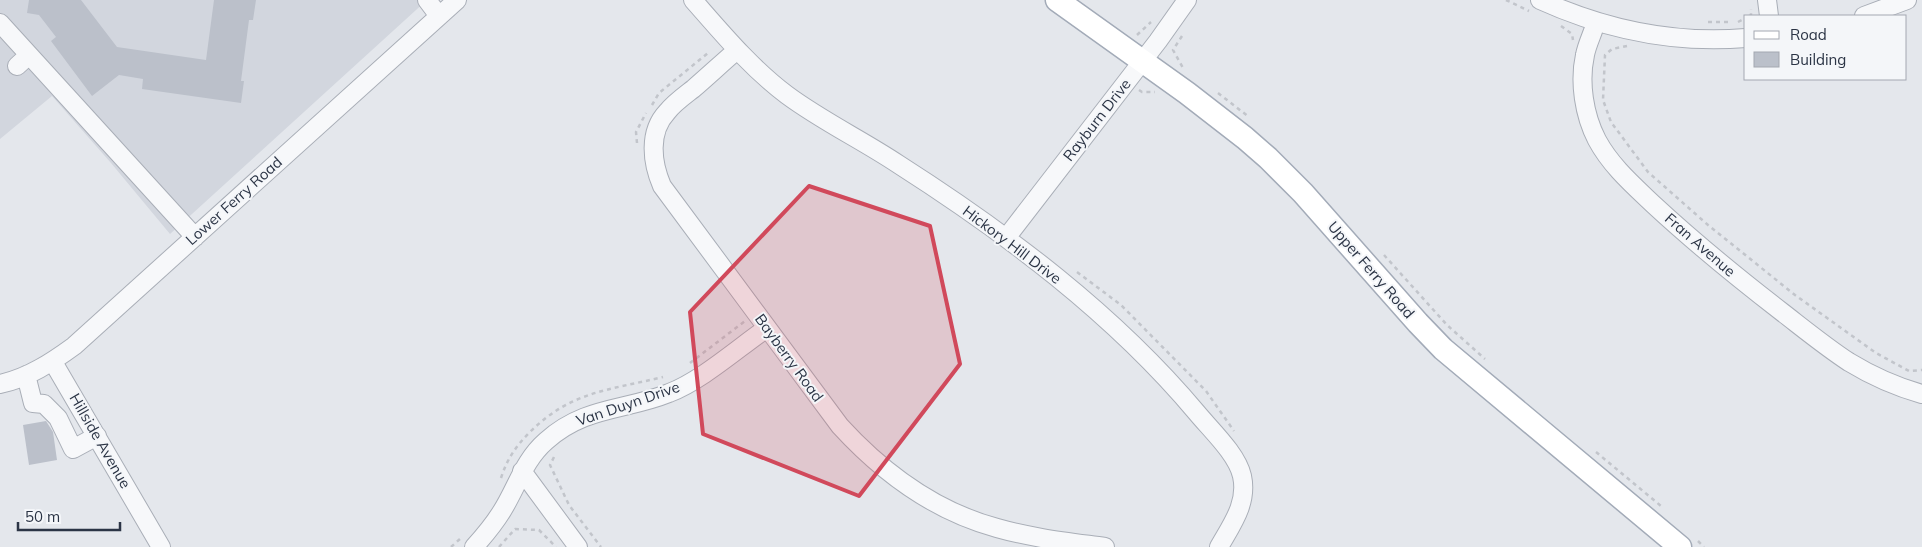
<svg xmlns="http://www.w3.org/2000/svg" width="1922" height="547" viewBox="0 0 1922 547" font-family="Mulish,sans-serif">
<rect width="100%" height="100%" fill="#e4e7ec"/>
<path fill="#d2d6de" d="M0 0H427L170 234 111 163 52 96 0 139Z"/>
<path fill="#bbc0ca" d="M29 0H81L117 47 206 60 214 0H256L253 20H249L241 81H244L241 103 142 89 143 79 119 75 92 96 51 41 56 37 39 15 27 13Z
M46 421 53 432 57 460 29 465 23 425Z"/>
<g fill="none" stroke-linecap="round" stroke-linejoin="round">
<defs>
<path id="minor" d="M427 0 439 16
M693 0C722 33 751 68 787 95 822 121 862 140 898 164 1006 233 1114 314 1197 413 1211 430 1237 454 1242 476 1248 503 1232 524 1219 547
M1540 0C1604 29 1675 44 1746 38
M1767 0 1769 16
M1864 16 1907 0
M1596 22C1593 33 1587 44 1585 55 1579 82 1584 115 1597 140 1611 166 1633 185 1654 205 1695 243 1738 278 1782 312 1804 329 1826 347 1849 362 1872 376 1897 387 1922 394
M0 23 195 237
M737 50C722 63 708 76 693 89 684 96 674 103 667 112 648 132 652 163 662 186L840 426C883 473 934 511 997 528 1032 538 1069 542 1105 547
M17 66 29 55
M1006 238 1158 41 1187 0
M53 362 161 547
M26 375 33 403 44 404 58 418 73 449 97 436
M0 384C28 378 52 362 74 346L457 0
M522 471 578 547
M474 547C484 536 494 524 502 511 517 487 524 460 546 441 585 406 625 411 669 393 701 381 738 348 767 328"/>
<path id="major" d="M1057 0 1187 93 1245 138 1268 158 1303 193 1418 323 1443 349 1680 547"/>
</defs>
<use href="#minor" stroke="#a9aeb7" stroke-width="20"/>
<use href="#major" stroke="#a3abb8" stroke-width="25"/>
<path stroke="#c2c5cb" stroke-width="2.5" stroke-dasharray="4 4" stroke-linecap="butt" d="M1506 0 1529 11
M1749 16 1751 15V9
M1708 22H1728
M1738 22 1746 18
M1561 26 1572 34 1573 40
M1137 35 1151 22
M1182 36 1173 50 1183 68
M1627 46 1612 49 1605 55 1603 100 1611 122 1648 172 1708 225 1795 295 1876 353 1909 371 1922 370
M1139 90 1142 92H1155
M1218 93 1249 117
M652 105 659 93 708 53
M637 143 636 132 646 113
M1384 255 1447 325 1485 359
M1077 272 1121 305 1206 391 1234 431
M690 363 745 321
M1596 452 1661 506
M554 457 550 465 569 505 601 547
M501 478C507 459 516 446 530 432 571 391 610 390 663 377
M1698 541 1704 547
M451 547 461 538
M499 547 515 529 539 530 556 547"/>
<use href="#minor" stroke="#f7f8fa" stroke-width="18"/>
<use href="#major" stroke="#fff" stroke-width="22"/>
</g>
<path fill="#d1495b" fill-opacity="0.2" stroke="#d1495b" stroke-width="4" stroke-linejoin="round" d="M809 186 930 226 960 364 859 496 703 434 690 312Z"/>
<g text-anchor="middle" stroke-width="4" stroke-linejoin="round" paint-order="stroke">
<g font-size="15" fill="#2b3445" stroke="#f4f6f9">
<text transform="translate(1097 120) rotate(-52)" y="5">Rayburn Drive</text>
<text transform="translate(234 201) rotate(-42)" y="5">Lower Ferry Road</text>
<text transform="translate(1012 245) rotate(37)" y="5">Hickory Hill Drive</text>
<text transform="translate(1700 245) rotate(41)" y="5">Fran Avenue</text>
<text transform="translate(1371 270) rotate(49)" y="5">Upper Ferry Road</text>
<text transform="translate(789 358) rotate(54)" y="5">Bayberry Road</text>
<text transform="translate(628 404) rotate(-19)" y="5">Van Duyn Drive</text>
<text transform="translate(100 441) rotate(60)" y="5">Hillside Avenue</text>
</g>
</g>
<rect x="1744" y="15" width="162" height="65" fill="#f4f6f9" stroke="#a4a8b1"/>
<rect x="1754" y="31" width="25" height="8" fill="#ffffff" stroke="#a4a8b1"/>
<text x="1790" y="40" font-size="15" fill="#2b3445">Road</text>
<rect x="1754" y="52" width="25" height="15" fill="#bbc0ca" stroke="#a4a8b1"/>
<text x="1790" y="65" font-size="15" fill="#2b3445">Building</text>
<path d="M18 522v8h102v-8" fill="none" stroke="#2b3445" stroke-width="2.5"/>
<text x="25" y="522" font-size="15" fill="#2b3445" stroke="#f4f6f9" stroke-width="4" paint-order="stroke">50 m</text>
</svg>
